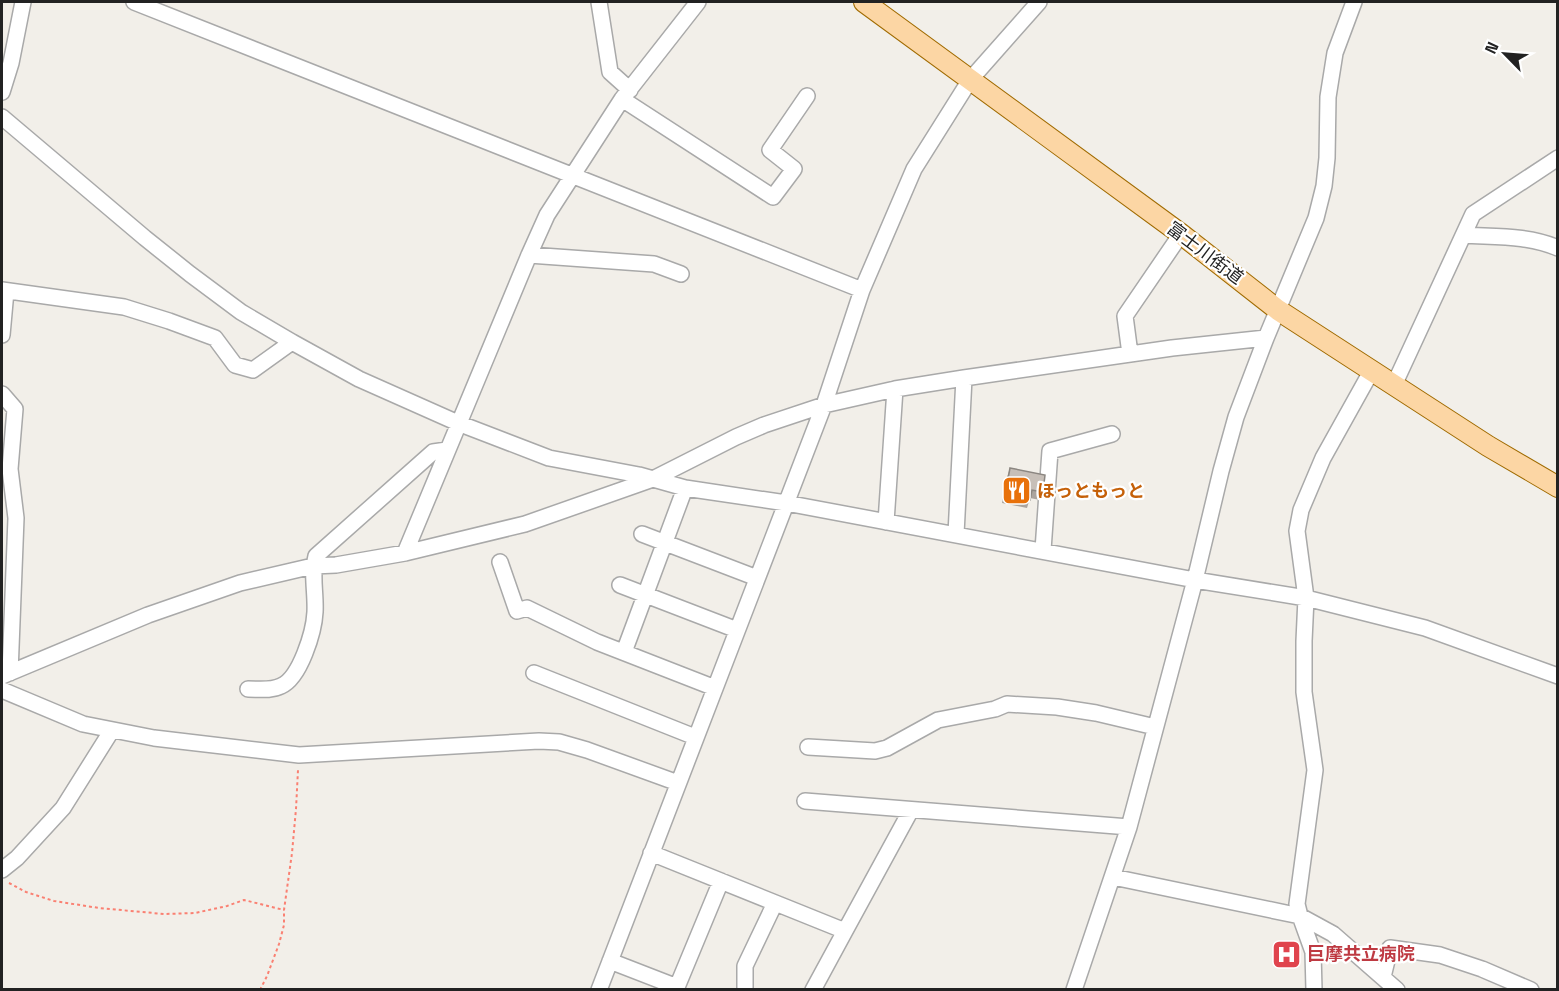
<svg xmlns="http://www.w3.org/2000/svg" width="1559" height="991" viewBox="0 0 1559 991" font-family="'Space Grotesk','Noto Sans JP',sans-serif">
<rect width="100%" height="100%" fill="#f2efe9"/>
<g fill="none" stroke-linecap="round" stroke-linejoin="round">
<defs>
<path id="minor" d="M134 2 862 290
M599 2 610 72 630 90
M2 92 11 63 23 2
M622 99 773 197 794 169 770 150 807 96
M2 117 145 238 190 274 241 312 292 342 359 379 458 423 549 458 639 475 685 488 786 503 1195 580 1306 598 1425 628 1558 676
M1464 235C1495 237 1528 235 1558 248
M529 255 654 264 681 274
M2 290 124 307 169 321 215 338 235 365 253 370 292 342
M2 335 6 291
M1130 354 1125 316 1181 234
M1394 385 1473 214 1558 158
M2 394 15 409 10 469 16 518 10 673
M886 522 895 389
M642 534 757 578
M956 534 964 378
M1043 550 1050 451 1112 434
M405 553 529 255 547 215 622 99 698 2
M500 562 517 611 527 608 597 642 715 688
M620 585 737 630
M624 652 685 488
M534 673 695 737
M2 676 148 615 240 583 313 566 336 565 405 553 525 524 653 479 736 437 764 425 824 405 895 389 964 378 1172 348 1266 338
M248 689C259 689 271 691 281 686 300 678 314 632 315 612 316 593 311 574 316 556L433 452 447 450
M2 690 83 724 154 738 299 755 539 741 559 742 587 750 678 783
M808 747 875 751 887 748 938 720 995 709 1007 704 1057 707 1096 713 1155 727
M805 801 1129 827
M651 853 845 931 911 810
M2 870 17 858 63 808 112 730
M1113 877 1300 916 1333 934 1397 990
M610 961 677 987 721 881
M1383 977 1390 948 1440 955 1482 969 1531 990
M599 990 824 405 862 290 914 169 970 80 1039 2
M745 990V966L775 903
M813 990 845 931
M1074 990 1129 827 1195 580 1221 471 1236 417 1266 338 1316 218 1324 186 1327 158 1328 97 1335 53 1354 2
M1314 990 1313 952 1300 916 1297 904 1315 770 1304 692V641L1306 598 1297 531 1301 510 1323 458 1372 370"/>
<path id="major" d="M864 2 1181 234 1278 310 1488 446 1558 487"/>
</defs>
<use href="#minor" stroke="#a9a9a9" stroke-width="18"/>
<use href="#major" stroke="#a06b00" stroke-width="22"/>
<path stroke="#fa8072" stroke-width="2" stroke-dasharray="3 3" stroke-linecap="butt" d="M9 883 26 892 54 901 99 908 164 914 195 913 227 906 244 900 284 910
M260 990 267 976 279 944 284 925V910L292 853 296 809 298 770"/>
<use href="#minor" stroke="#fff" stroke-width="15"/>
<use href="#major" stroke="#fcd6a4" stroke-width="20"/>
</g>
<path fill="#aba49e" d="M1010 468 1043 492 1040 500 1030 498 1027 508 1002 503 1007 477Z"/>
<path fill="#c7bfb8" stroke="#8b8681" stroke-width="1.5" d="M1010 468 1045 475 1043 492 1032 490 1030 500 1005 495Z"/>
<defs>
<symbol id="restaurant-square" viewBox="-11 -11 22 22"><rect x="-9" y="-9" width="18" height="18" rx="4" fill="#e8710a" stroke="#fff"/><path d="M-5-6h1v4h1v-4h1v4h1v-4h1v5L-1.5 .5V6h-2V.5L-5-1ZM5-6V6H3V1.5H1.5Q1.5-4 5-6Z" fill="#fff"/></symbol>
<symbol id="hospital-square" viewBox="-11 -11 22 22"><rect x="-9" y="-9" width="18" height="18" rx="4" fill="#e0444e" stroke="#fff"/><path d="M-5-5h3v3.5h4V-5h3V5h-3V1.5h-4V5h-3Z" fill="#fff"/></symbol>
</defs>
<g fill-rule="evenodd">
<use href="#restaurant-square" x="1000" y="474" width="33" height="33"/>
<use href="#hospital-square" x="1270" y="938" width="33" height="33"/>
</g>
<g text-anchor="middle" stroke-width="4.5" stroke-linejoin="round" paint-order="stroke">
<g font-size="18" fill="#222" stroke="#fff">
<text transform="translate(1205 253) rotate(37)" y="6">富士川街道</text>
</g>
<g font-size="18" font-weight="bold" fill="#c56008" stroke="#fff" text-anchor="start">
<text x="1037" y="497">ほっともっと</text>
</g>
<g font-size="18" font-weight="bold" fill="#be3a42" stroke="#fff" text-anchor="start">
<text x="1307" y="960">巨摩共立病院</text>
</g>
</g>
<rect width="1559" height="991" fill="none" stroke="#222222" stroke-width="6"/>
<g transform="translate(1505 54) rotate(295)" stroke="#ffffff" stroke-width="4.5" paint-order="stroke">
<path d="M0-4.5L10 22L0 15L-10 22Z" fill="#222222"/>
<text y="-9" font-size="16" font-weight="bold" text-anchor="middle" fill="#222222">N</text>
</g>
</svg>
